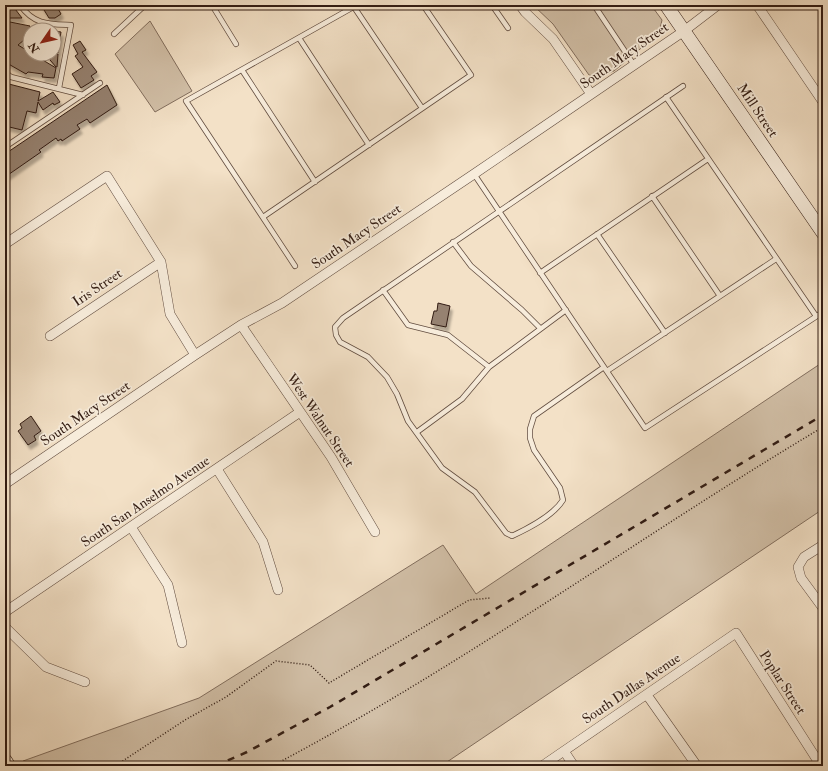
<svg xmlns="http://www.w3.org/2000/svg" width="828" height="771" viewBox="0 0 828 771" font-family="'IM FELL Double Pica',serif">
<defs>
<filter id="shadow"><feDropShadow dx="2.5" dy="4.5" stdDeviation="1" flood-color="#0004"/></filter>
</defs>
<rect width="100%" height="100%" fill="#f3e1c7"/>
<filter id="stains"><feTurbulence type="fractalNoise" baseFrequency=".005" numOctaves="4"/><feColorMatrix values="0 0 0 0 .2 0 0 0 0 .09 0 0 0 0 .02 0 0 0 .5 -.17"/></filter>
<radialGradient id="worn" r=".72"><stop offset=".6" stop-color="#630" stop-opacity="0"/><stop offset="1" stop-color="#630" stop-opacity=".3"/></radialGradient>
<path fill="#d2c0a8" stroke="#826e5e" d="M533 5H651L662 20 659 33 614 71 597 77 589 75 553 24Z
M150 21 192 91 155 112 115 54Z
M823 362V509L441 766H27L23 761 199 698 443 545 476 594Z"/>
<path fill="#968271" stroke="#321c13" filter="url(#shadow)" d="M5 5H12L22 18H5Z
M41 5H56L61 14 55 18H49Z
M5 21 30 26V35L18 45 56 68 54 78 42 77 43 74 28 72 26 74 5 62Z
M54 31 61 32 58 53H54Z
M80 41 86 50 82 52 97 72 91 76 94 80 81 88 72 74 83 67 75 56 78 54 73 45Z
M45 54H58L57 67H56Z
M5 83 40 92 38 101 53 92 60 102 54 105 53 103 43 110 38 102 36 113 27 111 22 130 5 126 9 108 5 107Z
M107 85 117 105 90 123 87 119 77 125 80 129 62 141 61 139 58 141 56 138 39 150 41 152 5 177V154Z
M438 303 450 306 446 327 431 324 434 311H437Z
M31 416 41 431 34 436 36 440 28 445 18 431 22 428 20 424Z"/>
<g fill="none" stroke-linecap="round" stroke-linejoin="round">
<defs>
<path id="service" d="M20 5C34 25 49 24 71 25L59 88
M212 5 236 44
M492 5 508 28
M594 5 634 65
M354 7 422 108
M114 34 145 5
M299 38 369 145
M242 70 315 182
M5 72 11 77 83 95
M666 97 816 316
M5 147 100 83
M474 174 645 428 823 312
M652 196 720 296
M263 217 471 75 423 5
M597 234 665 333
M453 242 471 266 522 310 540 328
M295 266 186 101 357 5
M540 273 708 159
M383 290 408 325 448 335 489 367
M604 367 534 416 530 429V438L534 450 560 488 563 500C553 516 529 528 512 536L506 533 475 492 442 468 408 421 397 394 387 377 368 357 340 342 336 335 335 327 343 318 683 86
M607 371 776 259
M417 432 462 399 489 367 566 310"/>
<path id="minor" d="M520 5 525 12 553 39 591 94
M757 5 823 102
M5 244 107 176 161 262 170 314 195 355
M241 325 331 457 375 532
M50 336 161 262
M217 469 263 542 278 590
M5 484 195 355 241 325 282 303 474 174 684 31 718 5
M131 527 168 585 182 643
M823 545 804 557 798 567 801 578 823 608
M5 612 300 412
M5 627 46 667 85 682
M647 695 697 766
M564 751 574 766
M542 766 736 633 821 766"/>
<path id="secondary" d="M666 5 823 233
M5 760 9 766"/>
</defs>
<use href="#service" stroke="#624d40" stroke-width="6"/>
<use href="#minor" stroke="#624d40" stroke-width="10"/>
<use href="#secondary" stroke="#321c13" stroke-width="14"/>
<path stroke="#321c13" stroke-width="1.5" stroke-dasharray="1 2" stroke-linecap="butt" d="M115 766 185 720 226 697 276 661 310 665 329 683 469 600 490 598
M272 766C463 666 638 537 823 427"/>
<use href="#service" stroke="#f7ecdb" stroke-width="4.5"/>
<use href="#minor" stroke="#f7ecdb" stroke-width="9"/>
<use href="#secondary" stroke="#f7ecdb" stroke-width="13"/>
<path stroke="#321c13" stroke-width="2.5" stroke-dasharray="7 7" stroke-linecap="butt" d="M215 766 247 752 330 707 823 415"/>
</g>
<g text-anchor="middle" stroke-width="3.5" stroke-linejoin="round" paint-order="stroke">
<g font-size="14" fill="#321c13" stroke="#f7ecdb">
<text transform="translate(624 55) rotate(-35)" y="5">South Macy Street</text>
<text transform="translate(758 110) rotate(56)" y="5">Mill Street</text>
<text transform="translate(356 236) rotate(-34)" y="5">South Macy Street</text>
<text transform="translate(97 287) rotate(-34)" y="5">Iris Street</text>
<text transform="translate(85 413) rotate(-34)" y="5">South Macy Street</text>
<text transform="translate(321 420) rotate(56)" y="5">West Walnut Street</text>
<text transform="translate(145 501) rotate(-34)" y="5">South San Anselmo Avenue</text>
<text transform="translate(783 682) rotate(57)" y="5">Poplar Street</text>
<text transform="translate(631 688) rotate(-34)" y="5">South Dallas Avenue</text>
</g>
</g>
<rect width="828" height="771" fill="none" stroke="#f3e1c7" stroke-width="20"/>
<rect x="6" y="6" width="816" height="759" fill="none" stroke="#321c13" stroke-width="2"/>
<rect x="10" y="10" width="808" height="751" fill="none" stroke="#321c13"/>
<g transform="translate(42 42) rotate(236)"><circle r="19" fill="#f7ecdb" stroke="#a8998b"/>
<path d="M0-3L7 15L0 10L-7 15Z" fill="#8f2418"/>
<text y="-6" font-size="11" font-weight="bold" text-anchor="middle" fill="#321c13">N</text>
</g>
<rect width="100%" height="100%" filter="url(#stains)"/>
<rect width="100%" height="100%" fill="url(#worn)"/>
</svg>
